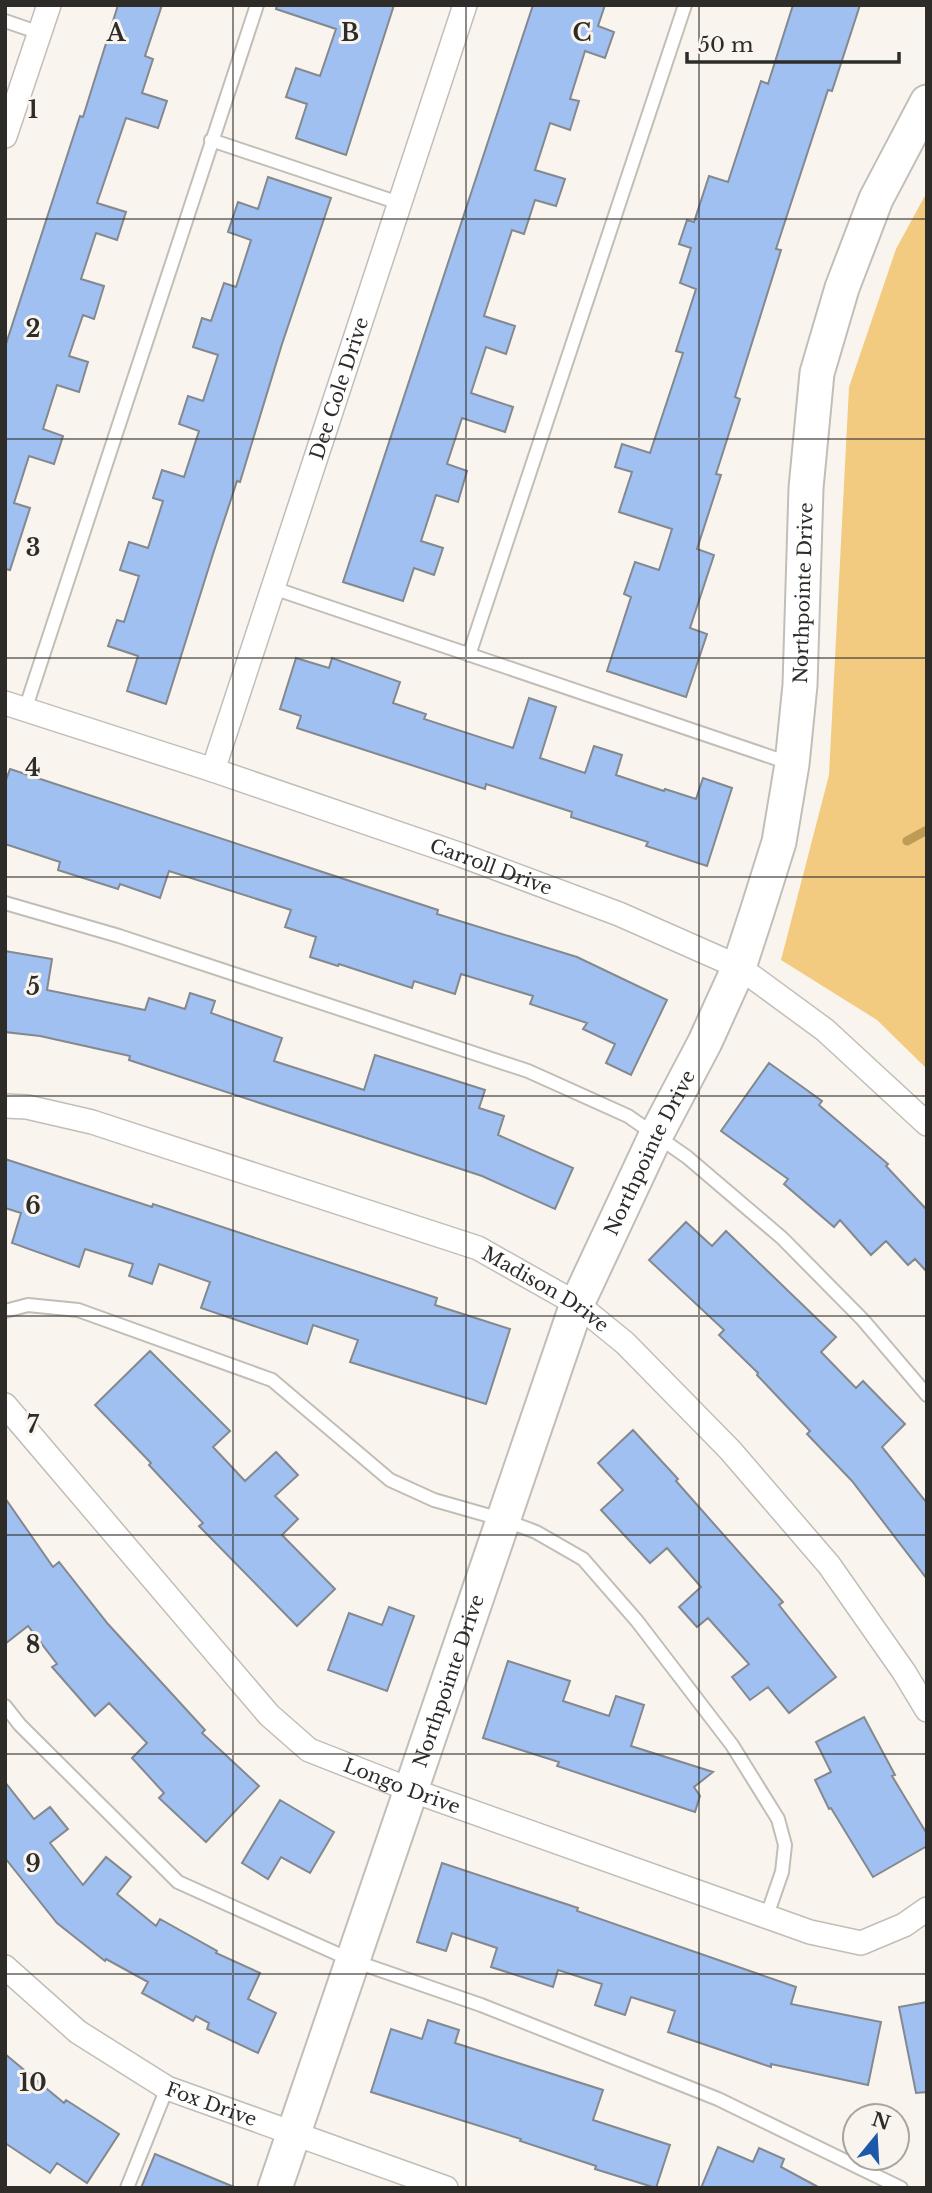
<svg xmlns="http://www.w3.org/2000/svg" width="932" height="2193" viewBox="0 0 932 2193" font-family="'Libre Baskerville',serif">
<rect width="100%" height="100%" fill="#f9f5ee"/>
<path fill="#f2cb80" d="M927 192V1069L877 1020 781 960 829 775 849 387 896 249Z"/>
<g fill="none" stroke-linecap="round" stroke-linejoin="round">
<path stroke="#bf9c56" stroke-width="9" d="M907 841 927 830"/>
</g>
<path fill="#9fc0f0" stroke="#84888f" stroke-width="2" d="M118 5H162L145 56 153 59 142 93 167 101 158 128 126 118 97 203 126 212 117 240 96 233 81 279 104 286 94 319 83 315 69 356 88 362 79 392 57 385 43 429 63 436 54 464 29 456 14 503 30 508 10 570 5 569V347L80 116 83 117Z
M277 5H394L346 155 296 138 307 104 286 97 296 68 320 76 336 29 276 9Z
M533 5H605L598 26 614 32 605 58 585 51 570 99 579 101 570 130 550 123 535 170 565 179 556 206 535 200 524 234 512 230 484 316 515 326 506 354 486 347 471 393 513 407 505 432 462 418 447 464 467 471 458 502 436 495 421 541 443 548 434 575 414 568 403 601 343 582Z
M793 5H860L832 91 828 90 776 249 781 250 735 397 740 399 716 474 721 475 697 549 714 555 690 628 707 634 686 697 607 671 631 597 624 594 635 562 659 570 672 529 619 512 632 472 615 467 622 444 650 453 683 353 676 351 696 289 680 283 691 248 679 244 687 220 694 222 709 176 728 182 761 81 768 84Z
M268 177 331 198 282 344 240 482 237 481 213 554 166 704 127 691 138 656 108 646 117 620 124 622 139 576 120 570 129 542 148 548 163 501 153 498 162 470 184 477 199 431 179 424 188 396 203 401 218 355 193 347 202 318 211 321 224 283 236 287 251 240 228 232 238 202 258 209Z
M296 658 329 668 332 658 400 682 393 703 426 714 424 719 513 748 529 698 556 707 540 758 585 773 594 746 622 755 616 775 664 791 665 789 696 799 703 778 732 788 707 866 646 846 648 842 571 817 572 812 486 784 485 789 297 728 301 716 280 709Z
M10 769 438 910 437 914 577 957 667 1000 631 1075 606 1063 615 1044 583 1029 587 1023 530 1004 533 996 461 974 455 994 414 981 412 988 339 964 338 966 310 957 316 937 285 927 291 910 169 871 160 898 120 884 118 889 58 870 60 862 5 844V783Z
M5 951 52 959 47 990 145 1010 149 998 185 1009 190 993 215 1001 211 1013 282 1038 274 1061 364 1090 375 1055 485 1090 479 1108 504 1116 498 1135 573 1168 555 1209 482 1176 129 1060 130 1056 40 1036 5 1032Z
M769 1063 822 1101 819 1105 888 1164 886 1166 927 1210V1272L915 1259 908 1265 886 1241 871 1255 840 1220 834 1227 784 1184 788 1179 721 1131Z
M5 1159 152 1207 153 1204 437 1298 435 1305 510 1329 486 1404 350 1362 358 1340 313 1325 307 1344 201 1308 210 1282 159 1264 152 1284 129 1276 133 1264 85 1249 79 1267 12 1243 21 1213 5 1208Z
M686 1222 712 1246 726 1231 836 1337 821 1352 856 1388 863 1381 905 1424 882 1447 927 1503V1579L852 1481 807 1434 810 1431 757 1375 758 1373 719 1335 724 1330 649 1260Z
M150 1351 230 1431 213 1447 245 1481 276 1452 298 1475 275 1496 298 1519 282 1535 335 1589 297 1626 199 1526 203 1523 149 1465 151 1463 95 1405Z
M633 1430 678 1479 676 1481 783 1602 779 1605 836 1677 789 1713 768 1687 750 1700 732 1677 749 1664 708 1618 697 1627 679 1607 701 1587 667 1548 650 1563 601 1510 623 1490 598 1463Z
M5 1498 53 1567 59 1562 108 1624 205 1730 202 1733 259 1786 206 1842 159 1798 164 1793 132 1758 147 1743 109 1703 95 1716 52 1667 57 1664 28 1626 5 1644Z
M389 1607 414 1616 387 1691 328 1670 349 1613 382 1625Z
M508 1661 570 1681 563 1701 609 1716 616 1696 644 1705 631 1746 713 1772 694 1787 700 1796 695 1812 557 1766 559 1762 483 1738Z
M864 1717 895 1775 892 1776 927 1834V1846L873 1877 831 1808 829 1809 815 1780 831 1772 816 1742Z
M5 1782 34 1819 50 1807 68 1829 50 1843 83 1885 106 1857 131 1877 117 1894 156 1926 160 1919 217 1951 216 1953 260 1973 248 1999 276 2013 258 2053 207 2029 209 2023 196 2016 193 2021 142 1993 148 1982 106 1959 105 1961 57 1923 5 1858Z
M280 1800 334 1832 310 1873 281 1857 268 1879 242 1863Z
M442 1863 578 1908 577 1911 796 1987 791 2004 881 2022 868 2085 771 2064V2067L668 2032 675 2011 631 1997 625 2015 595 2005 602 1984 558 1970 553 1987 491 1967 497 1948 452 1933 446 1951 417 1942Z
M927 2002V2092L916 2093 899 2007Z
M428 2020 459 2030 455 2043 603 2090 593 2120 670 2145 656 2188 595 2169 596 2166 520 2141 521 2139 371 2092 391 2029 422 2039Z
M5 2054 64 2103 66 2100 119 2134 87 2183 57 2163 50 2173 5 2143Z
M718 2147 753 2162 759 2148 784 2159 781 2167 820 2188H701Z
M155 2154 234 2187V2188H141Z"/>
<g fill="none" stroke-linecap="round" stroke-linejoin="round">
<defs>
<path id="lane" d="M5 21 40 33
M211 140 399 203
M273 588 789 763
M469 655 685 5
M25 710 257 5
M5 903 119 936 528 1071 628 1116 687 1157 782 1238 863 1320 927 1395
M5 1311 28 1305 78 1310 272 1380 390 1480 434 1500 504 1520 536 1532 583 1559 637 1621 732 1745 778 1819 785 1845 782 1872 766 1918
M5 1706 20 1725 178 1882 351 1960 481 2005 718 2099 901 2188
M127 2188 167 2088"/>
<g id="street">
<path d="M5 136 49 5"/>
<path id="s1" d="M5 703 213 770 461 855 619 914 739 967 825 1030 927 1124"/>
<path id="s2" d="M213 770 465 5"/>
<path id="s3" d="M5 1106 27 1107 92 1122 478 1248 577 1304 625 1343 730 1450 829 1565 904 1672 927 1710"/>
<path id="s4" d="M5 1405 269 1715 309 1750 411 1790 810 1932 861 1943 904 1925 927 1909"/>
<path id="s5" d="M5 1967 78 2032 167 2088 446 2188"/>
</g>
<g id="secondary">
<path id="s6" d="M275 2188 577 1304 656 1135 705 1042 739 967 757 912 779 842 792 764 800 685 806 488 817 373 842 288 876 199 927 102"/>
</g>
</defs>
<use href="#lane" stroke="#c2beb7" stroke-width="16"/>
<use href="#street" stroke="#c2beb7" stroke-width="26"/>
<use href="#secondary" stroke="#c2beb7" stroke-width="37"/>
<use href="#lane" stroke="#fff" stroke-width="12"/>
<use href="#street" stroke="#fff" stroke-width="23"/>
<use href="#secondary" stroke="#fff" stroke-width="33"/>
</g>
<path fill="none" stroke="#2e2c29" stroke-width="2" stroke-opacity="0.55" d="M233 5V2188M466 5V2188M699 5V2188M5 219H927M5 439H927M5 658H927M5 877H927M5 1096H927M5 1316H927M5 1535H927M5 1754H927M5 1974H927"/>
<g text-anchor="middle" stroke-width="6" stroke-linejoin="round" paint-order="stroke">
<g font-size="19" fill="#2e2c29" stroke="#f9f5ee">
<text dy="7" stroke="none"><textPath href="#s2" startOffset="402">Dee Cole Drive</textPath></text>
<text dy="7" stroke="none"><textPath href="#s6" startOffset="1690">Northpointe Drive</textPath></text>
<text dy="7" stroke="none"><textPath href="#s1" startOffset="513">Carroll Drive</textPath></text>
<text dy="7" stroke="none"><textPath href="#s6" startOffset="1102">Northpointe Drive</textPath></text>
<text dy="7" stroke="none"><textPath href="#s3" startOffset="574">Madison Drive</textPath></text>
<text dy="7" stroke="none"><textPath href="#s6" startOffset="536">Northpointe Drive</textPath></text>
<text dy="7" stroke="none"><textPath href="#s4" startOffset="560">Longo Drive</textPath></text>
<text dy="7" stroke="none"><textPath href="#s5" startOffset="250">Fox Drive</textPath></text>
</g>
</g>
<g font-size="23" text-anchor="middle" font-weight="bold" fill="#2e2c29" stroke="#f9f5ee" stroke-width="6" stroke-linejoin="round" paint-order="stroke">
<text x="116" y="41">A</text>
<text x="350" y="41">B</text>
<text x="582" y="41">C</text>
<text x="33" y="118">1</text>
<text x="33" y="337">2</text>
<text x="33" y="556">3</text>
<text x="33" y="776">4</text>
<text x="33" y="995">5</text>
<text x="33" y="1214">6</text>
<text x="33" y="1433">7</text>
<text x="33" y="1653">8</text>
<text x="33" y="1872">9</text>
<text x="33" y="2091">10</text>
</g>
<rect width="932" height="2193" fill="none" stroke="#2e2c29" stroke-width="14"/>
<g transform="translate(876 2137) rotate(18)"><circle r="33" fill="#f9f5ee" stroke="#a8a59f" stroke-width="2"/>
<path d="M0-5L12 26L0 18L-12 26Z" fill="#1d59aa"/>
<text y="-10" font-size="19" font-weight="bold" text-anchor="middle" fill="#2e2c29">N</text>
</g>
<path d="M687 52v10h212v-10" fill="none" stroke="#2e2c29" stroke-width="3.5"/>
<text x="698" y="52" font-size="21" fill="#2e2c29" stroke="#f9f5ee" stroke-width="5" paint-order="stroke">50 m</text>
</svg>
